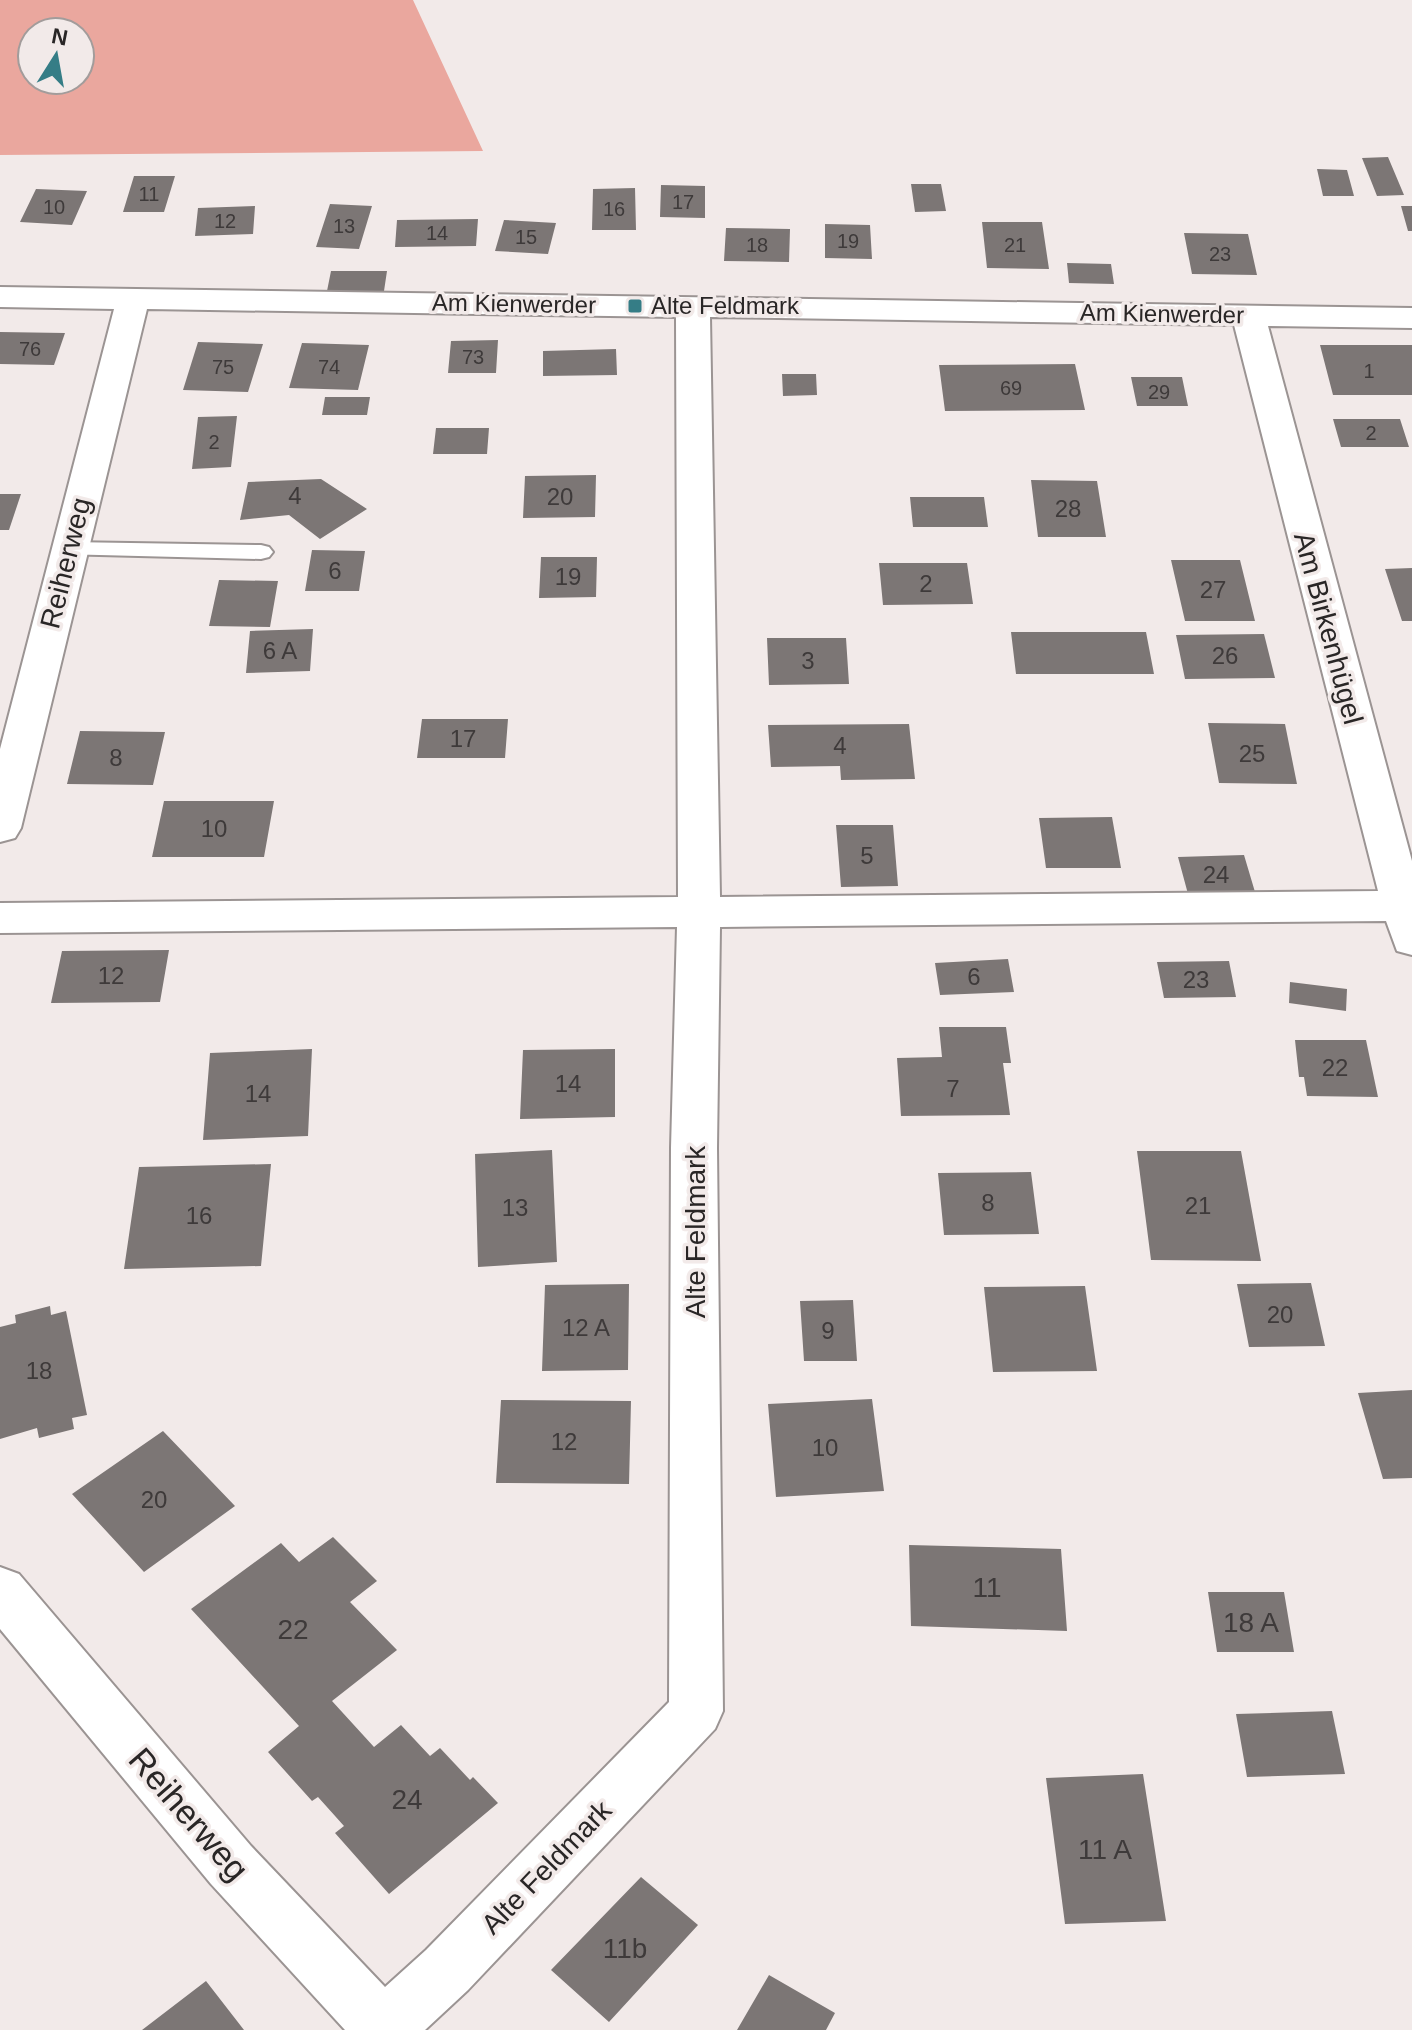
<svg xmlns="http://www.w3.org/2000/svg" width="1412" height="2030" viewBox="0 0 1412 2030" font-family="Arial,sans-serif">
<rect width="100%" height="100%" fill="#f2eae9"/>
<path fill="#eaa79e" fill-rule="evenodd" d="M0 0H413L483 151 0 155ZM32 32H80V80H32Z"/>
<path fill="#7c7675" d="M1388 157 1404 195 1377 196 1362 158Z
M1317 169 1347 170 1354 196H1323Z
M134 176H175L164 212H123Z
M911 184H941L946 211 915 212Z
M661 185 705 186V218L660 217Z
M635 188 636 230H592L593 189Z
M36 189 87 191 72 225 20 222Z
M330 204 372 206 359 249 316 247Z
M255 206 253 234 195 236 198 208Z
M1401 206H1412V231H1408Z
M478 219 476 246 395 247 397 220Z
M504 220 556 223 548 254 495 251Z
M982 222H1042L1049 269 987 268Z
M825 224 870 225 872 259 825 258Z
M726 228 790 229 789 262 724 261Z
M1184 233 1248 234 1257 275 1192 274Z
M1067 263 1111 264 1114 284 1069 283Z
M331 271H387L384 291H327Z
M0 332 65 333 54 365 0 364Z
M498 340 496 373H448L451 341Z
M198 342 263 344 248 392 183 390Z
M302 343 369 345 358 390 289 388Z
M1320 345H1412V395H1333Z
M616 349 617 375 543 376V351Z
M1075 364 1085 410 945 411 939 365Z
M782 374H816L817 395 783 396Z
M1131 377H1182L1188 406H1137Z
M325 397H370L367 415H322Z
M237 416 231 467 192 469 198 417Z
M1333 419H1400L1409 447H1341Z
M436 428H489L487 454H433Z
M596 475 595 517 523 518 525 476Z
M321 479 367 509 320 539 289 515 240 520 248 482Z
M1031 480 1097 481 1106 537H1038Z
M0 494H21L9 530H0Z
M910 497H984L988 527H913Z
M312 550 365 551 359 591H305Z
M541 557H597L596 597 539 598Z
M1171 560H1240L1255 621H1185Z
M879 563H967L973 604 883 605Z
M1412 568V621H1402L1385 569Z
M219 580 278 581 270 627 209 626Z
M313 629 310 671 246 673 250 631Z
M1011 632H1146L1154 674H1016Z
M1264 634 1275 678 1185 679 1176 635Z
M767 638H846L849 684 769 685Z
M422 719H508L505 758H417Z
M1208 723 1285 724 1297 784 1219 783Z
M909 724 915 779 841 780 840 766 771 767 768 725Z
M80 731 165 732 153 785 67 784Z
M164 801H274L264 857H152Z
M1112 817 1121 868H1046L1039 818Z
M836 825H893L898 886 841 887Z
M1244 855 1255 892 1188 894 1178 857Z
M169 950 160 1002 51 1003 62 951Z
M1008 959 1014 992 940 995 935 963Z
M1229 961 1236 997 1164 998 1157 962Z
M1290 982 1347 989 1346 1011 1289 1003Z
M939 1027H1006L1011 1063H1003L1010 1115 901 1116 897 1058 942 1057Z
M1295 1040H1366L1378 1097 1307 1096 1304 1077H1299Z
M312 1049 308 1136 203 1140 210 1053Z
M615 1049V1117L520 1119 523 1050Z
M552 1150 557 1262 478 1267 475 1154Z
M1137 1151H1241L1261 1261 1151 1260Z
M271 1164 261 1266 124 1269 139 1167Z
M1031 1172 1039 1234 944 1235 938 1173Z
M1311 1283 1325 1346 1249 1347 1237 1284Z
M629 1284 628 1370 542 1371 545 1285Z
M1085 1286 1097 1371 993 1372 984 1287Z
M853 1300 857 1361H804L800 1301Z
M50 1306 51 1315 66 1311 87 1415 72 1418 74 1429 39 1438 37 1428 0 1439V1327L16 1323 15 1315Z
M1412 1390V1478L1383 1479 1358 1393Z
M872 1399 884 1491 776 1497 768 1404Z
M501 1400 631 1401 629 1484 496 1483Z
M163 1431 235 1506 144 1572 72 1494Z
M333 1537 377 1581 350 1602 397 1650 332 1701 374 1747 401 1725 430 1756 440 1748 470 1780 473 1777 498 1803 389 1894 335 1833 344 1826 318 1797 312 1801 268 1752 299 1726 191 1609 281 1543 299 1562Z
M909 1545 1061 1549 1067 1631 911 1626Z
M1208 1592H1284L1294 1652H1217Z
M1332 1711 1345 1774 1247 1777 1236 1714Z
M1143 1774 1166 1921 1065 1924 1046 1778Z
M641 1877 698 1925 609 2022 551 1970Z
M769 1975 835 2013 826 2030H737Z
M206 1981 244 2030H142Z"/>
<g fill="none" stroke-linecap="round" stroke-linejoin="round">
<defs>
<path id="lane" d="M68 542 261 545 269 547 273 552 269 557 261 559 60 554 56 549 60 544Z"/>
<path id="street" d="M0 287 1412 308V328L1268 326 1412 861V955L1397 951 1386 921 720 927 717 1148 723 1711 715 1729 468 1990 425 2030H345L211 1884 0 1629V1567L19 1574 251 1846 385 1987 426 1950 669 1702 671 1148 677 927 0 933V903L678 897 676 317 147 309 21 828 15 838 0 842V749L114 309 0 307ZM710 317 1234 325 1378 891 720 897Z"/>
</defs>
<use href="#lane" stroke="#9b9493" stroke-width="4"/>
<use href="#street" stroke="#9b9493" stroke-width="4"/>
<use href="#lane" fill="#fff" fill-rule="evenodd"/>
<use href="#street" fill="#fff" fill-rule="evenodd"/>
</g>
<rect fill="#357d86" stroke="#f2eae9" stroke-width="3" x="627" y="298" width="16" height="16" rx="4"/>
<g text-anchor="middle" stroke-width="7" stroke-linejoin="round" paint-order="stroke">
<g font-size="20" fill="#3e3a3a">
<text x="149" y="201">11</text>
<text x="683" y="209">17</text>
<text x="54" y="214">10</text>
<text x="614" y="216">16</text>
<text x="225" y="228">12</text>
<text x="344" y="233">13</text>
<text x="437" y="240">14</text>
<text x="526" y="244">15</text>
<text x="848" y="248">19</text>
<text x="757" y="252">18</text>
<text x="1015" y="252">21</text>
<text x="1220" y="261">23</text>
<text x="30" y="356">76</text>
<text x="473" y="364">73</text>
<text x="223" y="374">75</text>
<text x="329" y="374">74</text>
<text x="1369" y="378">1</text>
<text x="1011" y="395">69</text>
<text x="1159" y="399">29</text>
<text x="1371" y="440">2</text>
<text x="214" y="449">2</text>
</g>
<g font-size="24" fill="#292626" stroke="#f2eae9">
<text transform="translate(514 304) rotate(1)" y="8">Am Kienwerder</text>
<text transform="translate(1162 314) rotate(1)" y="8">Am Kienwerder</text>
</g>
<g font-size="24" fill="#292626" stroke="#f2eae9" text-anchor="start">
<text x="651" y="314">Alte Feldmark</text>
</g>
<g font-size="24" fill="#3e3a3a">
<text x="295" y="504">4</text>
<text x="560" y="505">20</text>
<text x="1068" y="517">28</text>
<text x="335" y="579">6</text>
<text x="568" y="585">19</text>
<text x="926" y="592">2</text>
<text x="1213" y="598">27</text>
<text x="280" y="659">6 A</text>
<text x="1225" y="664">26</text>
<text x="808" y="669">3</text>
<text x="463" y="747">17</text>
<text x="840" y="754">4</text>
<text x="1252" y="762">25</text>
<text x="116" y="766">8</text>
<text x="214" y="837">10</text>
<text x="867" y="864">5</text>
<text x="1216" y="883">24</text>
<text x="111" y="984">12</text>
<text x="974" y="985">6</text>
<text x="1196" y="988">23</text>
<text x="1335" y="1076">22</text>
<text x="568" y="1092">14</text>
<text x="953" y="1097">7</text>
<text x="258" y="1102">14</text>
<text x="988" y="1211">8</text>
<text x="1198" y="1214">21</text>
<text x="515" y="1216">13</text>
<text x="199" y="1224">16</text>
<text x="1280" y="1323">20</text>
<text x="586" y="1336">12 A</text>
<text x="828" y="1339">9</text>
<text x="39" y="1379">18</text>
<text x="564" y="1450">12</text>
<text x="825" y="1456">10</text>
<text x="154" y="1508">20</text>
</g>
<g font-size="28" fill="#292626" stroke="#f2eae9">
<text transform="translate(65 563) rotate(-76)" y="10">Reiherweg</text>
<text transform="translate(1329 628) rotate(75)" y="10">Am Birkenhügel</text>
<text transform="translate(695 1232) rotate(-90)" y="10">Alte Feldmark</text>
<text transform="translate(546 1867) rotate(-46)" y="10">Alte Feldmark</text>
</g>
<g font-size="28" fill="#3e3a3a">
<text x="987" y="1597">11</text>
<text x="1251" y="1632">18 A</text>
<text x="293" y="1639">22</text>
<text x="407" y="1809">24</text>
<text x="1105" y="1859">11 A</text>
<text x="625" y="1958">11b</text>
</g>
<g font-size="34" fill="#292626" stroke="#f2eae9">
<text transform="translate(189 1814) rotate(49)" y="12">Reiherweg</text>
</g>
</g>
<g transform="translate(56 56) rotate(11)"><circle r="38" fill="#f2eae9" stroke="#a29c9b" stroke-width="2"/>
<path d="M0-6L14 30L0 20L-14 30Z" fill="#357d86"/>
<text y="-12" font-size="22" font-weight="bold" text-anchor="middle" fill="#292626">N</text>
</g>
</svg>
